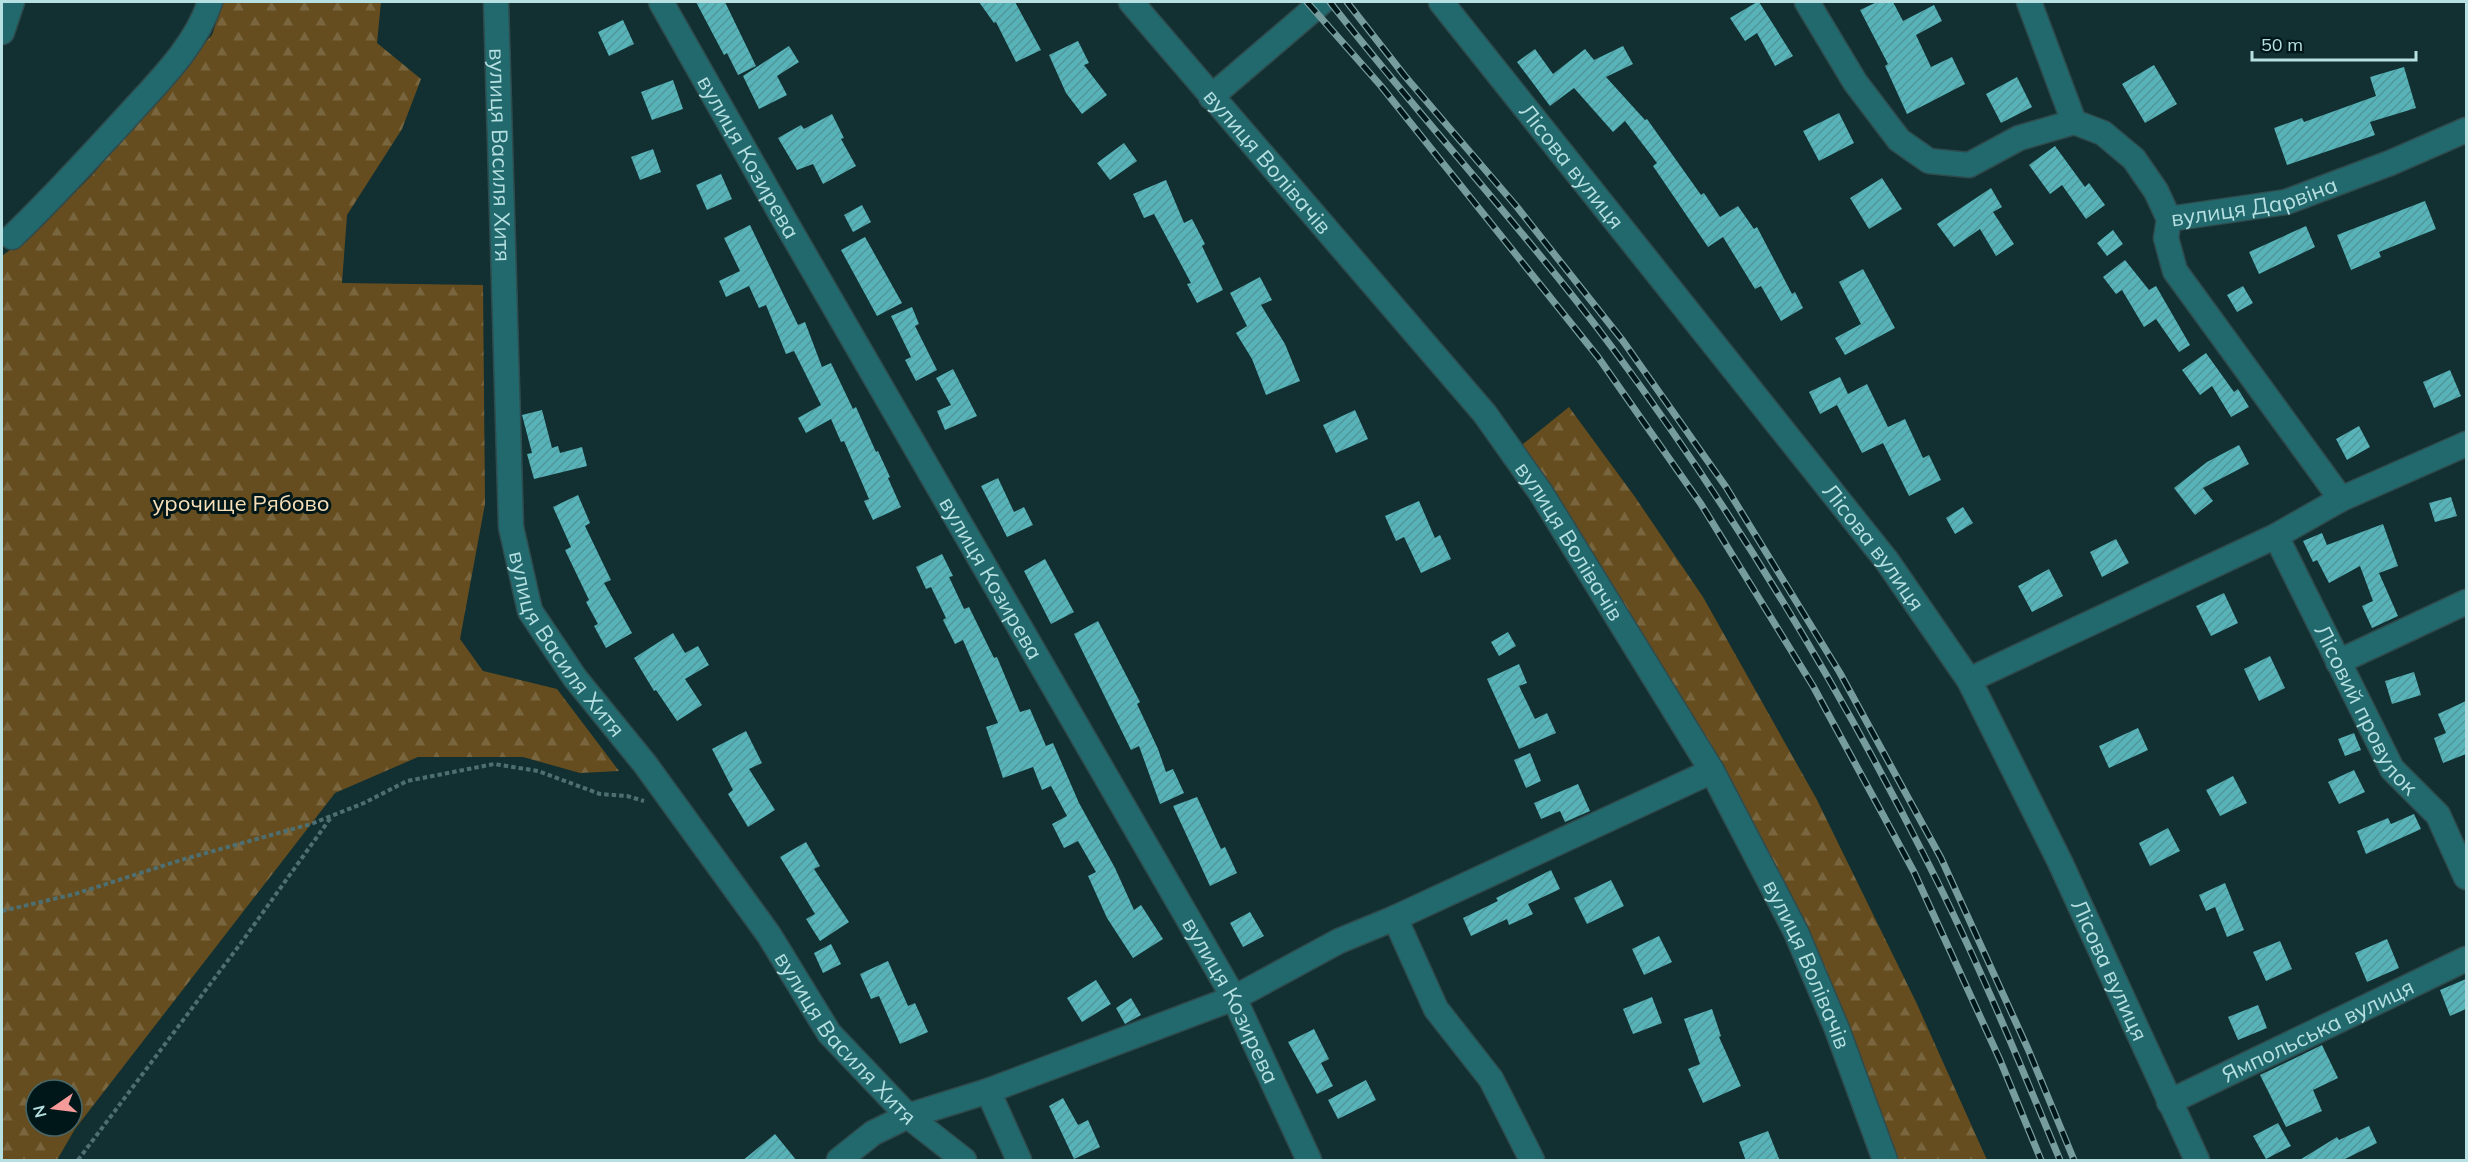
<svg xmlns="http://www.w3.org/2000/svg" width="2468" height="1162" viewBox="0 0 2468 1162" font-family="Mulish,sans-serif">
<defs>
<pattern id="forest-firs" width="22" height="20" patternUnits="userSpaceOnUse" patternTransform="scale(1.5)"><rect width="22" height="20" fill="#654d1f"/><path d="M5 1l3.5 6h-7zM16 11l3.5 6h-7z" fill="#79663f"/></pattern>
<pattern id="building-hatch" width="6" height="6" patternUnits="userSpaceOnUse" patternTransform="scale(1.5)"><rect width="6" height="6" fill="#58b3b8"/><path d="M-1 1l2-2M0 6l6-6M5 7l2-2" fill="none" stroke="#50979b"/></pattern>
</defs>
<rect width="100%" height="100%" fill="#122f31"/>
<path fill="url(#forest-firs)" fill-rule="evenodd" d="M223 2H381L377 43 421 79 402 129 347 215 342 283 483 285 485 504 460 639 483 671 557 689 619 771 580 773 523 757H418L335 793 75 1129 57 1160H2V256L42 226 94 173 147 108 212 35ZM36 1090H72V1126H36Z
M1569 407 1635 497 1703 597 1816 798 1916 1002 1987 1160H1892L1817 965 1518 448Z"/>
<path fill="url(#building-hatch)" d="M696 2H725L756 66 738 75 727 53 724 55Z
M979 2H1015L1041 50 1016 62 996 22 994 23Z
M1757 2H1759L1793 56 1775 66 1757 33 1745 41 1730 18Z
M1877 2H1893L1903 21 1934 5 1942 21 1916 35 1931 67 1952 57 1965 84 1907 114 1885 66 1888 64 1860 10Z
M623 20 634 44 609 56 598 32Z
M1078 41 1089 63 1084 65 1107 95 1082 114 1066 93 1049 55Z
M789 46 799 62 777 76 787 95 759 109 743 76Z
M1623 46 1633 64 1606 77 1645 120 1647 119 1701 195 1704 193 1720 217 1738 206 1754 229 1757 227 1792 294 1795 292 1803 308 1781 321 1761 286 1755 289 1723 237 1708 247 1653 166 1657 163 1625 121 1613 132 1574 88 1550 106 1517 62 1535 49 1553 74 1585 49 1594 60Z
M2154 65 2177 104 2145 123 2122 84Z
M2404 67 2416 108 2370 122 2375 135 2287 165 2274 128 2302 118 2304 122 2376 96 2370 77Z
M2017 77 2032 107 2001 123 1986 94Z
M673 80 683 109 652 120 641 92Z
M1839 113 1854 143 1819 161 1803 131Z
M832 114 844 138 841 139 856 166 823 184 813 164 797 170 778 138 801 125 804 129Z
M1124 143 1137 161 1110 180 1097 163Z
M2055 146 2085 187 2089 183 2105 205 2086 219 2062 185 2050 194 2029 165Z
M653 149 661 172 640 180 631 157Z
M721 174 732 199 707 210 696 185Z
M1882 178 1902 209 1869 229 1850 198Z
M1166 180 1184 223 1192 219 1205 244 1202 246 1223 290 1197 303 1187 284 1191 283 1154 214 1144 218 1133 194Z
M1991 188 2002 207 1993 212 2014 244 1996 256 1980 229 1954 247 1937 224Z
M2425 201 2436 229 2379 252 2381 257 2351 270 2337 235Z
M862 205 871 222 853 232 844 215Z
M750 225 798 325 805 322 822 367 831 363 853 409 856 407 876 452 878 451 890 477 888 478 901 507 873 520 864 501 869 499 844 441 841 442 831 419 806 433 798 418 821 405 794 351 786 354 766 305 759 308 749 286 726 297 719 281 740 271 724 238Z
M2306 226 2315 247 2259 274 2249 252Z
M2113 230 2123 244 2107 256 2097 243Z
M865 237 902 303 877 316 841 250Z
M2125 260 2149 290 2156 286 2190 345 2179 352 2156 319 2144 327 2122 290 2116 294 2103 277Z
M1863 269 1895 328 1845 355 1835 338 1861 324 1839 282Z
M1260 277 1272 300 1261 305 1285 344 1300 381 1266 395 1252 359 1236 333 1247 326 1230 293Z
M2243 286 2253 303 2237 312 2227 295Z
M912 307 919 324 915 326 937 370 916 381 905 360 911 357 891 316Z
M2206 353 2234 392 2238 389 2249 407 2231 417 2212 386 2200 395 2182 370Z
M953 369 977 416 945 430 937 411 951 405 936 378Z
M2450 370 2461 396 2434 408 2423 382Z
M1840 377 1848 394 1867 384 1888 427 1905 419 1923 458 1929 455 1941 480 1909 496 1883 443 1862 453 1837 405 1820 414 1809 392Z
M542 410 552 448 558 446 560 453 582 447 587 466 534 479 527 454 532 453 522 415Z
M1355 410 1368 439 1336 453 1323 425Z
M2359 426 2370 447 2347 460 2336 439Z
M2239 445 2249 464 2203 488 2213 501 2195 515 2174 488 2207 462Z
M998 478 1014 512 1024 507 1033 525 1007 537 981 486Z
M578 495 590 523 585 526 611 580 604 583 632 633 606 648 594 626 598 624 586 602 589 600 565 550 571 547 553 507Z
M2451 497 2457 516 2435 522 2429 503Z
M1419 501 1435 538 1440 535 1451 559 1421 573 1404 537 1396 541 1385 516Z
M1963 507 1973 523 1955 534 1946 518Z
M2383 524 2398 566 2379 573 2398 616 2372 628 2362 606 2373 601 2360 566 2329 583 2317 560 2313 562 2303 541 2322 533 2327 545Z
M2116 539 2129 563 2102 577 2090 552Z
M942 554 953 576 949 577 964 609 969 607 994 658 997 657 1020 712 1030 709 1046 746 1053 743 1079 803 1115 868 1134 910 1141 905 1163 939 1133 958 1107 918 1088 876 1096 872 1078 841 1064 848 1052 824 1067 816 1051 786 1042 790 1033 767 1003 778 986 727 998 723 963 640 955 644 943 620 946 618 931 587 926 589 916 567Z
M1045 559 1074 612 1051 624 1024 571Z
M2049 569 2063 596 2032 612 2018 586Z
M2224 593 2238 623 2211 636 2196 606Z
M1098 621 1140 702 1137 704 1158 749 1166 772 1173 769 1184 793 1160 804 1139 746 1131 750 1074 634Z
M1508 632 1516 646 1499 656 1491 642Z
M673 633 685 653 698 646 709 665 685 679 702 705 677 721 656 690 654 691 634 658Z
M2270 656 2285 688 2259 701 2244 669Z
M1519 664 1527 683 1519 686 1535 719 1547 713 1556 733 1519 749 1487 679Z
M2414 672 2421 695 2392 704 2385 681Z
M2466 701V754L2443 763 2434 738 2446 733 2438 714Z
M2138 728 2148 750 2109 768 2099 746Z
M746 731 762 763 749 769 775 810 748 827 728 794 733 790 712 749Z
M2354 733 2361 750 2345 756 2338 739Z
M1530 753 1541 781 1526 788 1514 760Z
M2354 770 2365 792 2339 804 2328 782Z
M2233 776 2247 803 2220 816 2206 790Z
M1578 784 1590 811 1565 822 1560 811 1541 819 1534 803Z
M1197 797 1221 849 1225 847 1237 873 1210 886 1173 806Z
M2414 814 2421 829 2366 854 2357 831 2388 818 2391 824Z
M2168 828 2180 851 2150 866 2139 843Z
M806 842 820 866 814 869 849 922 820 941 806 919 815 914 780 857Z
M1551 870 1560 889 1528 904 1533 914 1509 925 1507 919 1471 936 1463 918 1498 901 1496 898Z
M1611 880 1624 906 1587 924 1574 898Z
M2225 883 2244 930 2227 937 2215 907 2206 911 2199 895Z
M1250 912 1264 936 1243 947 1230 923Z
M1659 936 1672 962 1644 975 1632 949Z
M2387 939 2399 968 2367 982 2355 953Z
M2280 941 2292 969 2266 981 2253 952Z
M831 944 841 964 823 973 814 953Z
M888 961 908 1006 915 1003 928 1032 900 1044 879 996 871 999 860 974Z
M2466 979V1009L2450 1016 2440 990Z
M1096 980 1111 1004 1082 1022 1067 998Z
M1652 997 1662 1023 1633 1034 1623 1009Z
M1131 998 1141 1015 1125 1024 1116 1008Z
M2258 1005 2267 1028 2238 1040 2228 1017Z
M1712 1009 1721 1036 1719 1037 1741 1086 1703 1103 1688 1069 1700 1064 1684 1019Z
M1314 1029 1329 1059 1321 1063 1333 1086 1317 1094 1288 1042Z
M2322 1045 2338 1078 2313 1090 2322 1111 2286 1127 2260 1075Z
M1366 1080 1376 1100 1338 1119 1328 1100Z
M1063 1098 1078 1125 1088 1120 1100 1147 1074 1159 1049 1106Z
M2278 1123 2291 1146 2266 1159 2253 1136Z
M2369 1126 2377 1143 2341 1161H2298L2337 1137 2339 1140Z
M1768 1131 1780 1161H1746L1739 1142Z
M775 1134 797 1161H742Z"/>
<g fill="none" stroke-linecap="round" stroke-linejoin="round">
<defs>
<g id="minor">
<path id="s1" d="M496 2 511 527 530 611 575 678 645 764 769 935 829 1033 908 1116 964 1160"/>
<path id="s2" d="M661 2 782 216 1234 998 1309 1160"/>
<path id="s3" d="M1131 2 1485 414 1541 493 1712 771 1796 932 1837 1029 1885 1160"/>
<path id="s4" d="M1441 2 1887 561 1969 680 2060 862 2197 1160"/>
<path d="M1807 2 1855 82 1899 140 1929 161 1969 165 2019 138 2074 122 2103 133 2134 159 2156 191 2169 219"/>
<path d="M2029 2 2074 122"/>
<path d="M2 32 12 2"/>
<path d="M1211 97 1322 2"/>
<path d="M2169 219 2166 238 2175 271 2341 499"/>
<path id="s5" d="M2169 219 2286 202 2390 163 2466 130"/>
<path d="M12 237C51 200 87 160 124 120 156 84 195 48 210 2"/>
<path id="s6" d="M2276 536 2392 769 2438 815 2466 877"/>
<path d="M2338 662 2466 602"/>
<path d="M1969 680 2276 536 2341 499 2466 444"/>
<path d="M1395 918 1436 1009 1491 1079 1532 1160"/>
<path d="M988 1091 1019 1160"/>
<path id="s7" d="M2169 1102 2466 959"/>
<path d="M839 1160 873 1133 908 1116 988 1091 1234 998 1339 941 1395 918 1712 771"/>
</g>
</defs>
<use href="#minor" stroke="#2f4b4d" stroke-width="27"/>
<path stroke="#4e6f71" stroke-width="4" stroke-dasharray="4.5 3" stroke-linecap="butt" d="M2 911 75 894 181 860 311 824 364 803 407 781 494 764 538 771 600 794 627 796 644 801
M78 1160 241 943 332 816"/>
<use href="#minor" stroke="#21696d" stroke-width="24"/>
<defs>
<path id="rail" d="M1307 2 1381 86 1598 357 1701 504 1813 686 1914 872 2000 1060 2041 1160
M1330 2C1422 120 1525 230 1614 350 1733 511 1838 685 1928 863 1977 959 2019 1061 2060 1160
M1347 2 1404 75 1517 207 1623 341 1726 487 1840 673 1941 858 2028 1049 2074 1160"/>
</defs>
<use href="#rail" stroke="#779c9e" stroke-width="7"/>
<use href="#rail" stroke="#001719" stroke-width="4.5" stroke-dasharray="14" stroke-linecap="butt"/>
</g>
<g text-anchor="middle" stroke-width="6" stroke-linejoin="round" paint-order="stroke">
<g font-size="22" fill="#b6e0e2" stroke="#001719">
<text dy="8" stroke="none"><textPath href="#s1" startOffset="153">вулиця Василя Хитя</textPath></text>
<text dy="8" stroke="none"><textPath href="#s2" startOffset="178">вулиця Козирева</textPath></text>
<text dy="8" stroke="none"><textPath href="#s3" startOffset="210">вулиця Волівачів</textPath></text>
<text dy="8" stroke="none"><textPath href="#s4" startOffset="210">Лісова вулиця</textPath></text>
<text dy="8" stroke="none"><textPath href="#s5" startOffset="87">вулиця Дарвіна</textPath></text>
<text dy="8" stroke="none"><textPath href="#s3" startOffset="696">вулиця Волівачів</textPath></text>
<text dy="8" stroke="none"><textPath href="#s4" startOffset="696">Лісова вулиця</textPath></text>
<text dy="8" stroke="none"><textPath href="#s2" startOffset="664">вулиця Козирева</textPath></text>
<text dy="8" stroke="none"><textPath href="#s1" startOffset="657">вулиця Василя Хитя</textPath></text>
<text dy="8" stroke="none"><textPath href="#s6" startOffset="196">Лісовий провулок</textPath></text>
<text dy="8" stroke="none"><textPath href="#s3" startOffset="1182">вулиця Волівачів</textPath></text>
<text dy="8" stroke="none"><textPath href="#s4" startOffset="1182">Лісова вулиця</textPath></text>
<text dy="8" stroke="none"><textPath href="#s2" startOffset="1150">вулиця Козирева</textPath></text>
<text dy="8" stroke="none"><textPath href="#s7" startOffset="165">Ямпольська вулиця</textPath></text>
<text dy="8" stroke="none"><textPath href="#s1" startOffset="1143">вулиця Василя Хитя</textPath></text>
</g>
<g font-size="22" fill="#f9e0b8" stroke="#001719">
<text x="241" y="511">урочище Рябово</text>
</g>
</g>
<rect width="2468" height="1162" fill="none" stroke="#b6e0e2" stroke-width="6"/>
<g transform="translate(54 1108) rotate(256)"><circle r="28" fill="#001719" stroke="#496769" stroke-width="1.5"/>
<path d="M0-4.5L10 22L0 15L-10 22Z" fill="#f59b9a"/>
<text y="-9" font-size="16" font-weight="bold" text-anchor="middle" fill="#b6e0e2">N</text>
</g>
<path d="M2252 51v9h164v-9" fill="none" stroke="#b6e0e2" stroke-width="3"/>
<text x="2261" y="51" font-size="18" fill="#b6e0e2" stroke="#001719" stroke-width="4.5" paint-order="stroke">50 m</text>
</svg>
